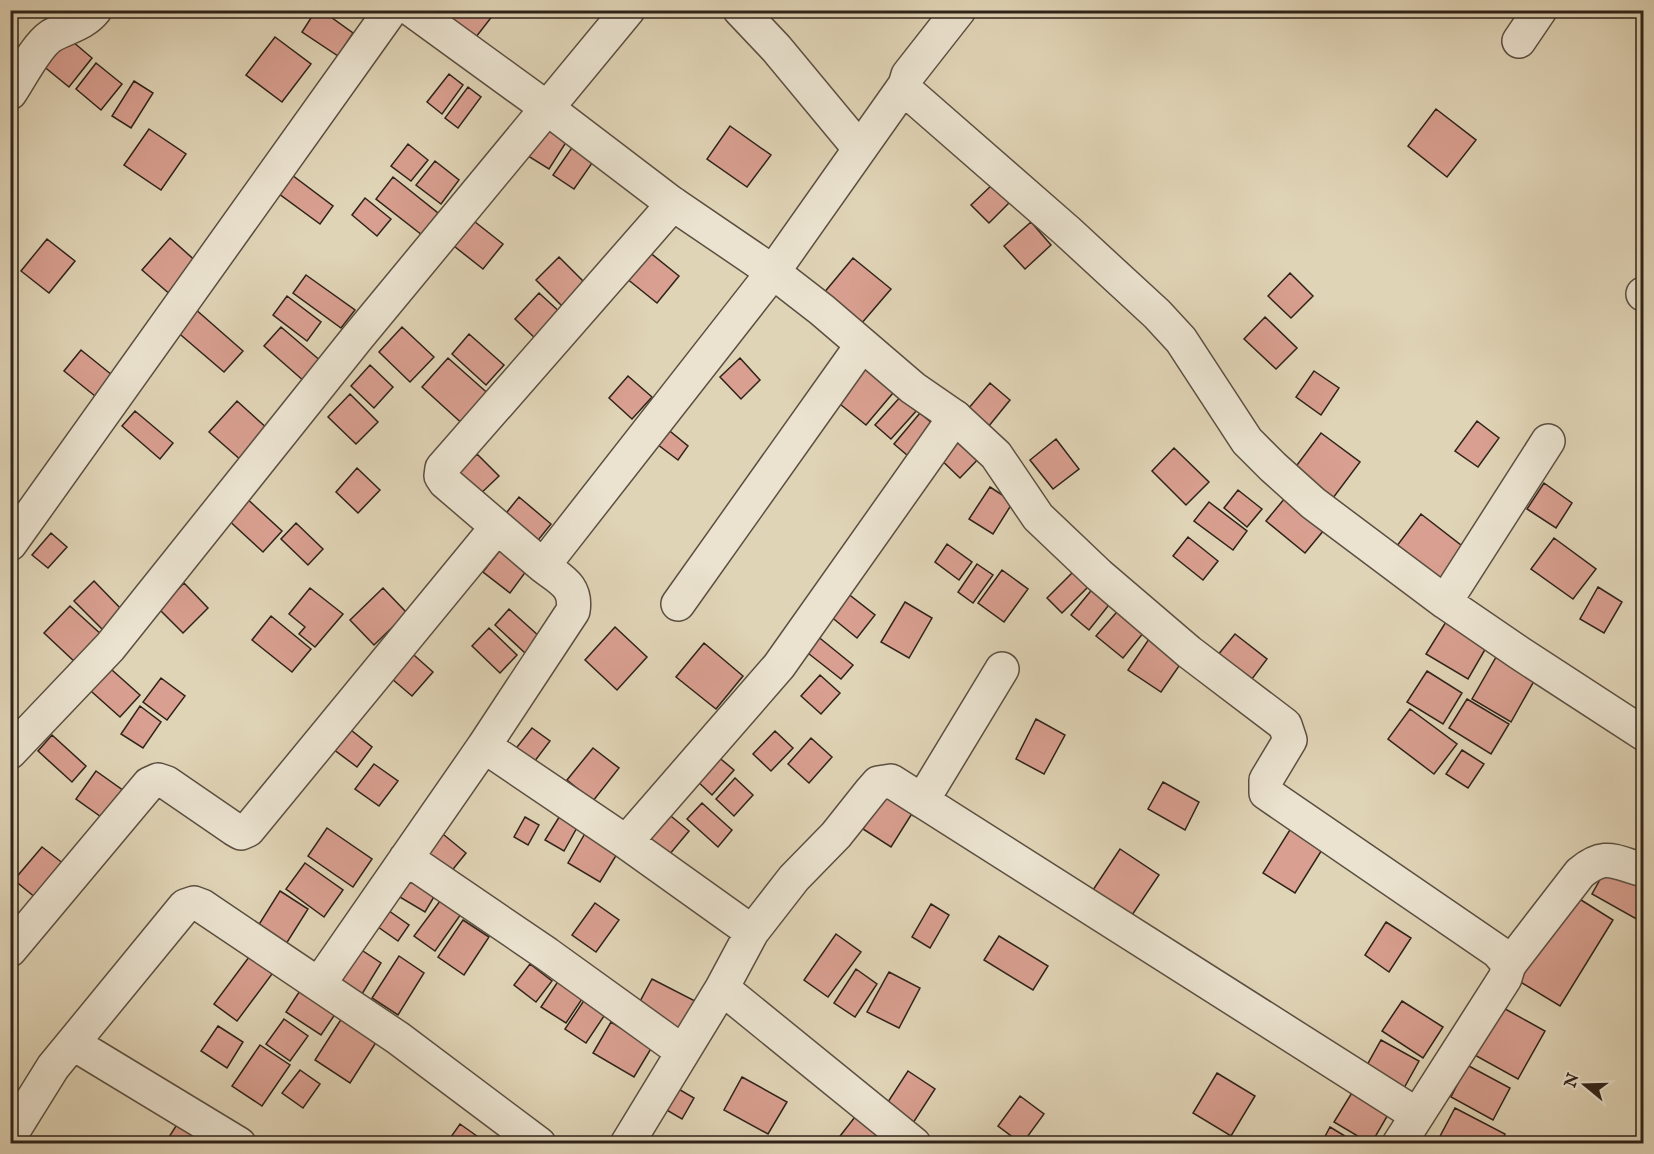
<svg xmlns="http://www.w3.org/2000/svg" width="1654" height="1154" viewBox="0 0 1654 1154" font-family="'IM FELL English',serif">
<rect width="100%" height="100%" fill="#e0d4b6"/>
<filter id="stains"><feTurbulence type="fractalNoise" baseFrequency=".00333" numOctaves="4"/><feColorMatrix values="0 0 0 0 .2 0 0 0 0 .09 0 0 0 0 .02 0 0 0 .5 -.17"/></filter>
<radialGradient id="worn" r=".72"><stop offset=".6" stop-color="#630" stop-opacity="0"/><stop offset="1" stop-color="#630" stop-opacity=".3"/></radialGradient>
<path fill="#d99f90" stroke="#2f231a" stroke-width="1.5" d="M316 10H321L353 33 338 56 302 32Z
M456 10H497L469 46 444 26Z
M66 36 92 58 69 87 42 65Z
M275 37 311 64 282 102 246 75Z
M96 63 122 84 101 110 76 89Z
M449 74 463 85 442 114 427 102Z
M134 81 153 93 131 128 112 116Z
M468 87 481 97 458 128 445 118Z
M1436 109 1476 140 1447 177 1408 146Z
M544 114 572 133 549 169 520 151Z
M730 126 771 155 747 187 707 159Z
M149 129 186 154 161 190 124 165Z
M578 139 599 153 574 189 553 175Z
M408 144 428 160 411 181 391 166Z
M435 161 459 180 441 204 416 185Z
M284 169 333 206 320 224 271 188Z
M393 177 438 213 422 235 376 199Z
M994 183 1011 201 989 223 971 205Z
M365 198 391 219 377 236 352 215Z
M465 214 503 244 483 269 445 239Z
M1031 222 1051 245 1025 269 1004 246Z
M170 238 199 264 172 296 142 270Z
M47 239 75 261 49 293 21 271Z
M643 247 679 276 657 303 621 274Z
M559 257 588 286 565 309 536 280Z
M853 258 891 289 855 331 818 300Z
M1290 273 1313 296 1291 318 1268 296Z
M306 275 355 310 341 328 293 293Z
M539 293 562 314 538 341 515 319Z
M287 296 321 322 307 341 273 315Z
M194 308 243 351 224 372 175 330Z
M1265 317 1297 348 1276 369 1244 339Z
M281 327 322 362 305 382 264 346Z
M402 327 434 357 410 382 379 352Z
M469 334 504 365 486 385 452 354Z
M81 350 117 379 100 400 64 371Z
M448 358 492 397 466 427 422 387Z
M740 358 760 380 741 399 720 377Z
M862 358 898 387 866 425 830 396Z
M370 365 393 387 374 408 351 386Z
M1314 371 1339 388 1321 415 1296 397Z
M628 376 652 397 632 419 609 398Z
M990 383 1010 400 984 432 963 415Z
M350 394 378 422 356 444 328 417Z
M902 395 918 409 891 439 875 425Z
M237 401 269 430 242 461 209 432Z
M135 411 173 443 160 459 122 426Z
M920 413 940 430 914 461 894 444Z
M1477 421 1499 438 1478 467 1455 451Z
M660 423 688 446 678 460 649 438Z
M958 428 984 453 960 478 934 453Z
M1321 433 1360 462 1333 498 1294 469Z
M1056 439 1079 469 1053 489 1030 460Z
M1174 448 1209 482 1186 505 1152 471Z
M477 454 499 476 474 500 452 479Z
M357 468 380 490 358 513 336 492Z
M1544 483 1572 503 1556 528 1527 509Z
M990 487 1013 502 993 534 969 519Z
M1238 490 1262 509 1247 527 1224 508Z
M244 496 282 531 263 552 225 517Z
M519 497 551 524 531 549 499 522Z
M1285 498 1324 530 1305 553 1266 521Z
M1209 502 1247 531 1233 550 1194 521Z
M1421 514 1466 549 1439 585 1393 551Z
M296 523 323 549 308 565 281 539Z
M51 533 67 547 48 568 32 555Z
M1188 537 1218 561 1203 580 1173 556Z
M1554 538 1596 569 1573 599 1531 569Z
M947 544 972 562 959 580 935 562Z
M501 549 527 570 510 593 483 572Z
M977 564 993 575 973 603 958 592Z
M1076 569 1091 584 1062 613 1047 598Z
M1002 570 1028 589 1004 622 978 603Z
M94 581 125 613 105 632 74 601Z
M1099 581 1116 596 1089 630 1071 615Z
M184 583 208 608 183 633 159 609Z
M1598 587 1622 602 1604 633 1580 619Z
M310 588 343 614 315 647 299 634 305 627 289 614Z
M383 588 407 613 374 645 350 620Z
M842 589 875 615 857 638 824 611Z
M905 602 932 618 909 658 881 642Z
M70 606 103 636 77 664 44 633Z
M1122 606 1148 627 1123 658 1096 636Z
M509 609 540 637 525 653 495 625Z
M271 616 311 649 292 672 252 640Z
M1449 617 1490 641 1468 679 1426 654Z
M615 627 647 657 617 690 585 660Z
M489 628 517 655 500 673 472 646Z
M1153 633 1186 656 1161 692 1128 670Z
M1235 634 1267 659 1246 687 1213 661Z
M816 635 853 665 841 679 804 650Z
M704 643 743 676 716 709 676 677Z
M406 648 433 672 412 696 385 673Z
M1499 652 1538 674 1511 722 1472 699Z
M103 662 140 695 120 717 83 684Z
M1427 671 1462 693 1443 724 1407 702Z
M820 675 840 693 821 714 801 696Z
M161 678 185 696 167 720 143 702Z
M1467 699 1509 724 1491 754 1449 728Z
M140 706 161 722 143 748 121 734Z
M1410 709 1457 744 1434 774 1388 739Z
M1036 719 1065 735 1044 774 1016 759Z
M341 722 372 747 357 767 325 743Z
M532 728 550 741 528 770 510 756Z
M775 731 793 748 771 771 753 754Z
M52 735 86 766 72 782 38 751Z
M811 738 832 757 809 783 788 764Z
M593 748 619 768 593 801 567 780Z
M1462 750 1484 764 1468 788 1446 774Z
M716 755 734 770 712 795 695 779Z
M374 764 398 781 379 806 355 789Z
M96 771 124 791 104 819 76 799Z
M735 778 753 795 734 816 716 799Z
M1163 782 1199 802 1185 830 1148 809Z
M889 786 918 804 891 847 863 829Z
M702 803 732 830 718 847 687 819Z
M666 812 689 831 669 855 646 836Z
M561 814 579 824 564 851 545 840Z
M525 817 539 825 528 845 514 837Z
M1293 825 1325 845 1295 893 1263 873Z
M327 828 372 859 353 887 308 856Z
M438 830 466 853 450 873 422 851Z
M587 830 620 849 600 882 568 863Z
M42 847 64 864 36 898 14 880Z
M1120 849 1159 875 1128 921 1089 896Z
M305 863 343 890 324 917 286 889Z
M409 865 441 885 425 912 393 893Z
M1607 867 1644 888V914L1640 921 1592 894Z
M280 891 308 909 286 944 258 926Z
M446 893 466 907 435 951 414 936Z
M1570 893 1613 920 1560 1006 1517 980Z
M595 903 619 920 596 952 572 935Z
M931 904 949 915 930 948 912 937Z
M382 906 409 925 398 941 371 922Z
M463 920 489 937 464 975 438 957Z
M1386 922 1411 938 1389 972 1365 955Z
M836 934 861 952 828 997 804 980Z
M999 936 1048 966 1033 990 984 960Z
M357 947 381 963 362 994 337 979Z
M252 953 275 970 237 1021 214 1004Z
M399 956 424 973 398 1015 372 998Z
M530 964 552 981 536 1002 514 985Z
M856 969 877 984 855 1017 834 1003Z
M889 972 920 988 899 1028 867 1012Z
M563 974 588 990 566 1023 541 1007Z
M652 979 697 1002 682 1030 637 1007Z
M307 980 342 1004 321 1035 286 1012Z
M585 999 606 1013 586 1043 565 1029Z
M1402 1001 1443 1027 1423 1058 1382 1031Z
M1498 1005 1545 1031 1518 1079 1471 1053Z
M349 1007 384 1030 350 1083 315 1060Z
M284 1019 308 1036 290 1061 266 1044Z
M611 1022 652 1047 634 1077 593 1053Z
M218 1026 243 1042 227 1068 201 1051Z
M1381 1040 1419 1061 1404 1088 1366 1067Z
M260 1045 290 1065 262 1106 232 1086Z
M1467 1065 1510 1088 1493 1120 1451 1097Z
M300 1070 320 1084 303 1108 282 1093Z
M908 1071 935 1089 913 1123 886 1105Z
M1217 1073 1255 1096 1231 1136 1193 1113Z
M742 1077 787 1102 768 1134 724 1110Z
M670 1084 694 1098 682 1119 658 1105Z
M1353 1091 1389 1113 1371 1144 1334 1122Z
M1020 1096 1044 1114 1022 1144 998 1126Z
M1455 1108 1505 1134 1500 1144H1444L1438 1140Z
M858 1113 896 1144H842L837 1140Z
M183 1115 209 1131 201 1144H180L169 1137Z
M460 1124 488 1144H446Z
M1330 1127 1358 1144H1321Z"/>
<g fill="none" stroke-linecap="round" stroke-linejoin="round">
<defs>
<path id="minor" d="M740 10 776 48 859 148
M959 10 908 75 905 85 909 93 1067 231 1157 314 1181 340 1247 441 1273 467 1313 503 1445 602 1518 652 1644 734
M1519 41 1540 10
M905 85 773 272 543 566C561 580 577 586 573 611L484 746 626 842 752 932 722 988 914 1144
M10 93C21 77 36 46 51 36 66 27 83 25 95 10
M1643 294H1644
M10 544 391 10
M543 566 445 482 441 476 442 468 673 204
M1445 602 1548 441
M678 604 862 345
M10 752 110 647 357 338 628 10
M922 801 1002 669
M626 842 779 666 955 417
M406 858 547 954 683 1052
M752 932 794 878 836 835 871 791 878 783 891 781 1417 1115
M10 950 149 784 158 780 167 783 234 829 241 833 248 830 497 527
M1509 965 1580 873C1606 851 1615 863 1644 870
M319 984 484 746
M74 1044 239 1144
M10 1136 53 1067 185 906 194 903 202 906 398 1038 539 1144
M627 1144 722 988"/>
<path id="tertiary" d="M412 10 547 108 673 204 773 272 822 310 913 388 955 417 996 455 1038 517 1099 575 1189 652 1285 725 1290 740 1266 780V793L1498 952 1509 965 1505 978 1399 1144"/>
</defs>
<use href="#minor" stroke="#5b4f41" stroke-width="36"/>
<use href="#tertiary" stroke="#5b4f41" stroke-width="36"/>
<use href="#minor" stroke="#ebe3d0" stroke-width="33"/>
<use href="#tertiary" stroke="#ebe3d0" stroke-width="33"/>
</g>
<rect width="1654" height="1154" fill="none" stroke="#e0d4b6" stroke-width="36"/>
<rect x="12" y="12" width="1630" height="1130" fill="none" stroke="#2f231a" stroke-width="3"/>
<rect x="18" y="18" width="1618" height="1118" fill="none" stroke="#2f231a" stroke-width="1.5"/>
<g transform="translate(1585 1085) rotate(289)" stroke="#ebe3d0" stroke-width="4.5" paint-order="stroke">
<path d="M0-4.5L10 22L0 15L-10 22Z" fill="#2f231a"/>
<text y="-9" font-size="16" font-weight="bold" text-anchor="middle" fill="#2f231a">N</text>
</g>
<rect width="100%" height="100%" filter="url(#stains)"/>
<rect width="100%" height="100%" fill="url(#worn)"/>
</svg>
